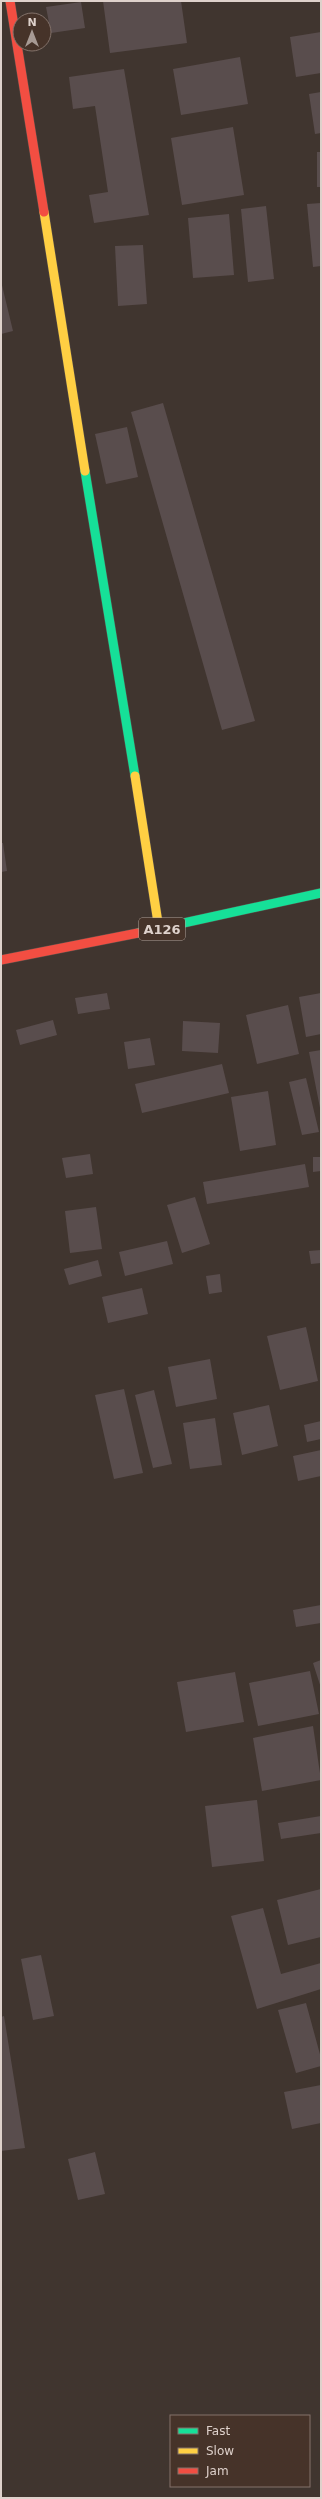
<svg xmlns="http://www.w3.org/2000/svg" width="322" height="2499" viewBox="0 0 322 2499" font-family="'DejaVu Sans',sans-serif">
<rect width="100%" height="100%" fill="#40352f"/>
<path fill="#594d4d" d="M103 1H181L187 43 110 53Z
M81 2 85 28 51 33 46 7Z
M321 32V73L296 77 290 37Z
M240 57 248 104 181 115 173 69Z
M124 69 149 215 94 223 89 195 108 192 95 106 73 109 69 77Z
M321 92V133L315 134 309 94Z
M233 127 244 195 182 205 171 138Z
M317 152H321V187H317Z
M321 203V266L313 267 307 204Z
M266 206 274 279 248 282 241 209Z
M229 214 234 275 193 278 188 218Z
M143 245 147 304 118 306 115 246Z
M1 281 13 331 1 334Z
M163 403 255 721 222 730 131 412Z
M127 427 138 477 106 484 95 434Z
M1 843H3L7 871 1 872Z
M107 993 110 1009 78 1014 75 998Z
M321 993V1034L306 1037 299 997Z
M288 1005 299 1054 257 1064 246 1015Z
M53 1020 57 1035 20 1045 16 1030Z
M183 1021 220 1023 218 1053 182 1051Z
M150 1038 155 1065 128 1069 124 1042Z
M321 1050V1107L320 1108 309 1052Z
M222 1064 229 1093 142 1113 135 1084Z
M306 1078 319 1132 302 1135 289 1082Z
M268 1091 276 1145 240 1151 231 1097Z
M90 1154 93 1174 66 1178 62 1158Z
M313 1157H321V1171L313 1172Z
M305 1164 309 1187 207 1204 203 1182Z
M195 1197 210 1244 182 1253 167 1205Z
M96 1207 102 1249 70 1253 65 1211Z
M167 1241 173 1264 125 1276 119 1252Z
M321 1250V1263L311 1264 309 1251Z
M98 1260 102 1276 69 1285 64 1269Z
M220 1274 222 1292 209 1294 206 1276Z
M142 1288 148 1314 108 1323 102 1297Z
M306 1327 318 1381 280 1390 267 1336Z
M210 1359 217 1399 176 1407 168 1367Z
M124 1389 143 1473 114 1479 95 1395Z
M154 1390 172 1464 153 1468 135 1395Z
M269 1405 278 1446 242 1455 233 1413Z
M215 1418 222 1465 190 1469 183 1423Z
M321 1421V1439L307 1442 304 1425Z
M321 1450V1476L298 1481 293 1456Z
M321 1605V1623L296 1627 293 1610Z
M321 1660V1688L313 1663Z
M310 1671 319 1714 258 1726 249 1683Z
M235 1672 244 1722 186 1732 177 1682Z
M313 1726 321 1780 262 1791 253 1738Z
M257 1800 264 1861 212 1867 205 1806Z
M321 1816V1833L281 1839 278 1823Z
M321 1889V1937L288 1945 277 1900Z
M263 1908 281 1974 321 1963V1989L257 2009 231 1916Z
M41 1955 54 2016 33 2020 21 1959Z
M306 2003 321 2058V2066L296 2073 278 2010Z
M4 2016 25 2148 1 2151V2017Z
M321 2085V2123L292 2129 284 2092Z
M95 2152 105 2194 78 2200 68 2159Z"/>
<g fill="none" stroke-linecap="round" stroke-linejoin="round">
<defs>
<path id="fast" d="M85 471 135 776
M138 933 321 893"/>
<path id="slow" d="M44 212 85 471
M135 776 159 929"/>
<path id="jam" d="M10 1 44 212
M1 960 138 933"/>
</defs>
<use href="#fast" stroke="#5a514b" stroke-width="10"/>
<use href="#slow" stroke="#5a514b" stroke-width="10"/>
<use href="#jam" stroke="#5a514b" stroke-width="10"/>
<use href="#fast" stroke="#16e098" stroke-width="9"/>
<use href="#slow" stroke="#ffcf43" stroke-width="9"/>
<use href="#jam" stroke="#f24e42" stroke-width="9"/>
</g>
<g text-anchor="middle" stroke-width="4" stroke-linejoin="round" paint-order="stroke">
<rect fill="#463329" stroke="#b0a29a" stroke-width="1" x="139" y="918" width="46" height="22" rx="3"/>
<g font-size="13" font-weight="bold" fill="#ded1cb">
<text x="162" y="934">A126</text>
</g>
</g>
<rect width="322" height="2499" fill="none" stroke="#ded1cb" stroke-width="4"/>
<rect x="170" y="2415" width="140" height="72" fill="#463329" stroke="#83726a"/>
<rect x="178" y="2428" width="20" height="6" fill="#16e098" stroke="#83726a"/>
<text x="206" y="2435" font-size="12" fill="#ded1cb">Fast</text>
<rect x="178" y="2448" width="20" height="6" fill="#ffcf43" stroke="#83726a"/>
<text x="206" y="2455" font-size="12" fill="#ded1cb">Slow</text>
<rect x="178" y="2468" width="20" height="6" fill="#f24e42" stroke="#83726a"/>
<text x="206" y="2475" font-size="12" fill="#ded1cb">Jam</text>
<g transform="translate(32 32)"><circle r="19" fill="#463329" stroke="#83726a"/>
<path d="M0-3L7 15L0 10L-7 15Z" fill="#a79a94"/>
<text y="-6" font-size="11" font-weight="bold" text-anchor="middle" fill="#ded1cb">N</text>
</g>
</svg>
